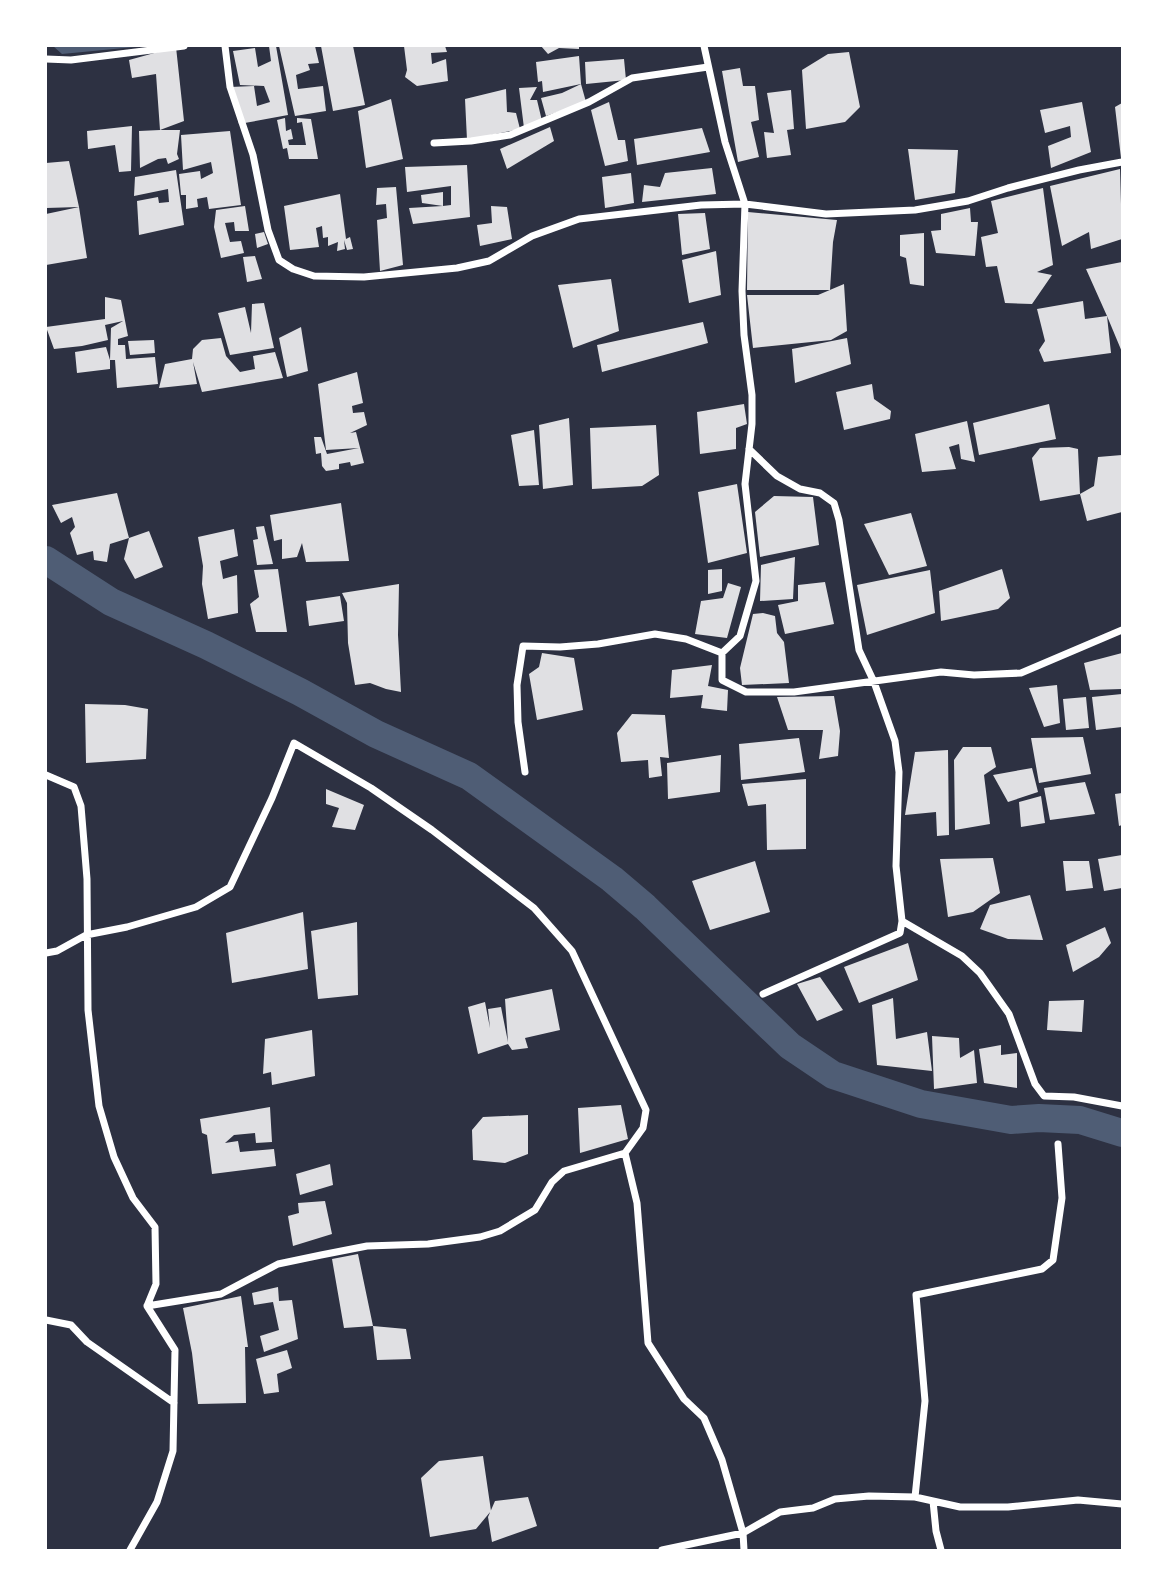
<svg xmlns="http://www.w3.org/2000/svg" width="1168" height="1596" viewBox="0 0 1168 1596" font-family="'Public Sans',sans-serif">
<rect width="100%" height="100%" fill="#2d3142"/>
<path fill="#4f5d75" d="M53 46H145L62 54Z"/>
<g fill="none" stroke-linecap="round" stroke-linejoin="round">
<path stroke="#4f5d75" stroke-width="28" d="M46 560 111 602 206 645 300 692 376 734 469 776 612 879 645 907 790 1046 833 1075 921 1104 1011 1120 1039 1118 1080 1120 1122 1133"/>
</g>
<path fill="#e0e0e3" d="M269 46H276L288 115 239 124 230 87 254 86 257 106 270 102 264 86 240 85 233 51 255 48 258 67 271 61Z
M279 46H315L319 63 308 64 310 70 296 75 298 89 323 86 326 111 295 116Z
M321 46H353L365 105 333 111Z
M404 46H445L447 52 431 53 432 64 446 59 448 81 417 86 405 77 407 70Z
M541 46H579V49L559 48 548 54Z
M176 47 184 121 160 130H180L177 154 179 159 168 164 166 158 158 159 140 168 139 131 160 130 156 74 132 78 129 60Z
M849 52 860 107 845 122 806 129 802 70 828 54Z
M579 56 581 84 543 92 542 81 538 82 536 62Z
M624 59 626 80 586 84 585 62Z
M740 68 743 86H755L759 120 751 122 759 157 738 162 722 71Z
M581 84 586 102 546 116 541 98 562 93Z
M537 87 530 100H537L542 121 524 128 519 88Z
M506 89 507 112 516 113 520 129 467 140 465 99Z
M791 90 794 129 787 130 791 155 767 158 764 132 774 133 767 93Z
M391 99 403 159 366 168 358 111Z
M609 102 618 140H625L628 161 605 166 591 110Z
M1082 102 1091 152 1051 168 1048 146 1071 137 1070 126 1045 133 1040 110Z
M1122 103V158H1121L1115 107Z
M285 118 286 131 291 129 293 139 288 140 289 145H306L302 122 297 123V118L311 119 318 159H289L287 148 283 149 277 120Z
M132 126 131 171 119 172 115 145 88 149 87 131Z
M550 127 554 141 507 169 500 149Z
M702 128 710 152 637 165 634 139Z
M230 131 241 205 209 209 207 197 197 199 198 207 186 209V195H181L179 174 200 171 201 179 213 173 211 162 183 170 181 135Z
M908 149 958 150 955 193 915 200Z
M69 161 79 207 46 208V163Z
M467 165 470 217 413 224 409 208 443 206 422 203 421 195 443 192V206L451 205V186L407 192 405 167Z
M712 168 716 194 642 202 644 185 660 187 665 173Z
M1120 169 1122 239 1091 249 1089 232 1062 246 1050 186Z
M176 170 184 225 139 235 137 201 158 197 159 203 169 202 168 189 134 196 135 177Z
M631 173 634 203 605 208 602 177Z
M396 187 403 265 380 271 377 220 387 218 386 204 376 205 377 188Z
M1043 188 1053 265 1037 272 1052 275 1032 304 1005 303 997 266 986 267 981 237 998 233 991 201Z
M340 194 346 239 350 237 353 249 347 250 344 240 345 249 337 251 338 242 328 246V237L323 238 322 226 316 228 319 247 290 250 284 206Z
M245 206 249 231H235L234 222 225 223 230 242 241 241 244 253 221 258 214 227 216 210Z
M491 206 507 207 512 239 480 246 477 225 492 223Z
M79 207 87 258 46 265V214Z
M970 208 971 222H978L975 256 936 253 931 231 941 230V214Z
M748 212 837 220 833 242 830 290H747Z
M705 213 710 249 682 255 678 214Z
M264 232 268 244 257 248 255 234Z
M924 233V286L910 284 906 258 900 256V235Z
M716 251 721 295 689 303 682 260Z
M255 256 262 279 247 282 243 257Z
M1122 262V352L1107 316 1111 353 1044 362 1039 350 1045 341 1037 309 1083 301 1085 319 1107 316 1086 269Z
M611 279 619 331 573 348 558 285Z
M844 284 847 331 831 340 753 348 747 295H818Z
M105 297 121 300 128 336 118 339V345H125L126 359 155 357 158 384 117 388 115 360H110L111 328 123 321 105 325 108 340 82 346 54 349 46 327 105 319Z
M264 303 274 348 230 355 218 313 245 307 251 333 252 304Z
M703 322 708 343 602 372 597 345Z
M301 327 308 371 287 377 279 338Z
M221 338 226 356 240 372 255 369 253 356 275 352 283 378 202 392 193 362 197 384 159 388 165 364 192 359 193 349 202 340Z
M847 338 851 364 795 383 792 349Z
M154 340 155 353 130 355 128 341Z
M106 347 110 360V369L77 373 75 352Z
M357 372 363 403 352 406 353 413 364 412 367 425 350 433 356 432 364 463 351 466 350 462 339 464V469L326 471 322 466 321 453 316 454 314 437H321L327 454 359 448 326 450 318 384Z
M872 384 874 399 891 411 890 419 844 430 836 392Z
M744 404 747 424 736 428V449L700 454 697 412Z
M1049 404 1056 439 979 455 973 423Z
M569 418 573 485 543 489 539 425Z
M967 421 975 462 961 459 959 444 949 447 956 469 922 472 915 434Z
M656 425 659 475 642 486 592 489 590 428Z
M534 430 539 485 519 486 511 435Z
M1069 447 1078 449 1080 494 1040 501 1032 458 1040 448Z
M1122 455V512L1087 521 1080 494 1094 486 1098 457Z
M737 484 747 553 708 563 698 492Z
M117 493 129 538 110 544 107 562 94 560 93 551 77 555 70 533 75 527 72 517 61 523 52 505Z
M774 496 813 497 819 545 760 557 755 512Z
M341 503 349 561 306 562 302 543 297 557 282 559V539L274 541 270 515Z
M911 513 927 566 889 575 864 524Z
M264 526 273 564 257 565 253 540 258 539 256 527Z
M234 529 238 556 220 561 223 579 237 575 238 613 208 619 202 584 203 566 198 537Z
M149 531 163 567 135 579 124 559 129 538Z
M795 557 793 599 760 601 761 565Z
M278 569 287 632H256L250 604 259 597 254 570Z
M722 569V591L708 594V570Z
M1002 569 1010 598 998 609 941 621 939 591Z
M930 570 935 613 867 635 857 585Z
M825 582 834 624 785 634 778 605 798 601V585Z
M728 583 741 587 727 638 695 634 701 601 723 598Z
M399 584 398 635 401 692 386 689 370 683 355 685 348 643 347 603 342 593Z
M340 596 344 621 309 626 306 601Z
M763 613 775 616 777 633 784 642 789 683 742 685 740 668 753 614Z
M542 653 574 658 583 710 537 720 529 674 539 667Z
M1122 653V689L1090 690 1084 663Z
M712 665 708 686 728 690 727 711 701 708 703 695 670 698 672 670Z
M1057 685 1060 723 1044 727 1029 688Z
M1122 694V727L1096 730 1092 697Z
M834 696 840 731 838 756 819 759 823 730H788L777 697Z
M1086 697 1089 728 1066 730 1063 699Z
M85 704 125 705 148 709 146 759 86 763Z
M632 714 665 715 669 758 660 757 662 776 649 778 648 760 621 762 617 733Z
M1083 737 1091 774 1039 783 1031 738Z
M799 738 805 772 741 780 739 744Z
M963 747H991L996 767 984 775 990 824 955 830 954 760Z
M948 750 949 835 937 836 936 812 905 815 915 752Z
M721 755 720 792 668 799 667 763Z
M1032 768 1038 792 1008 802 993 775Z
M806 779V849L767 850 766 804 748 806 742 784Z
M1085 782 1095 814 1050 820 1044 788Z
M326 789 364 805 355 830 332 827 339 808 326 804Z
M1122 793V825L1119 826 1115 794Z
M1041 796 1045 823 1021 827 1019 802Z
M1122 855V888L1104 891 1098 859Z
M993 858 1000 893 973 912 948 917 940 859Z
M755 861 770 912 710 930 692 881Z
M1063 861H1089L1093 888 1066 891Z
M1030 895 1043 940 1008 939 980 929 990 905Z
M303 912 308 969 232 983 226 933Z
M357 922 358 995 318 999 311 931Z
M1105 927 1111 943 1099 957 1073 972 1066 945Z
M908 943 918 980 859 1003 844 967Z
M820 977 843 1010 817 1021 797 984Z
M552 989 560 1030 525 1038 528 1048 512 1050 508 1044 478 1054 468 1007 485 1002 490 1028 488 1009 501 1007 508 1042 505 999Z
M893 998 896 1039 927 1032 932 1071 877 1065 872 1005Z
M1084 1000 1082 1032 1047 1030 1049 1001Z
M312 1030 315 1076 272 1085 271 1072 263 1074 265 1039Z
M932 1036 959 1038 960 1058 974 1050 977 1083 934 1089Z
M1001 1045V1055L1017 1053V1088L984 1083 979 1049Z
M621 1105 628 1139 580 1153 578 1108Z
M270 1107 272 1142 256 1143 255 1133 234 1135 225 1143 238 1141 240 1152 274 1149 276 1166 212 1174 207 1135 202 1133 200 1119Z
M528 1115V1154L505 1163 473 1160 472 1130 483 1117Z
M330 1164 333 1185 300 1195 296 1174Z
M325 1201 332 1234 293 1246 288 1216 299 1213 298 1203Z
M358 1254 373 1326 344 1328 332 1259Z
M278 1287 279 1301 292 1300 298 1339 264 1352 260 1336 279 1330 273 1302 254 1305 252 1293Z
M241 1296 248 1347H245L246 1403 198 1404 192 1353 183 1308Z
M373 1326 406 1329 411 1359 377 1360Z
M287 1350 292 1368 277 1374 279 1392 264 1394 256 1359Z
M483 1456 491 1511 476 1529 430 1537 421 1478 439 1461Z
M528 1497 537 1526 492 1542 488 1517 495 1501Z"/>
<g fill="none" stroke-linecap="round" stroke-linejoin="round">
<path stroke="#fff" stroke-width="7" d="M225 46 230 87 253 155 268 230 279 260 293 269 314 276 364 277 457 268 489 261 532 236 579 219 701 205 745 204 826 214 915 210 968 201 1008 188 1079 170 1122 162
M46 59 71 60 184 46
M434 143 471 141 510 135 589 102 632 78 708 67
M749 449 777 476 800 489 820 493 834 503 839 520 859 650 874 682 895 741 899 772 896 866 902 921 962 956 980 973 1009 1014 1035 1084 1044 1096 1074 1097 1122 1106
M722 653V680L746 692H794L941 672 974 675 1021 673 1122 630
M525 772 518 722 517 685 523 646 560 647 598 644 655 634 686 639 722 653 740 636 756 581 745 484 752 424V395L744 335 742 291 745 204 725 142 704 46
M46 775 74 787 81 806 87 879 88 1010 99 1106 114 1157 133 1198 155 1227 156 1284 147 1306 175 1350 173 1451 157 1502 130 1550
M46 953 57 951 86 935 127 927 196 907 230 887 272 798 294 743 371 788 432 830 534 908 572 951 646 1110 643 1128 625 1153 637 1203 648 1343 684 1399 704 1418 722 1460 743 1533 662 1550
M763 994 900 933 902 921
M1058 1144 1062 1198 1053 1260 1042 1269 916 1295 925 1401 915 1497 960 1507H1008L1078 1500 1122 1504
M147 1306 221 1294 278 1264 321 1255 367 1246 428 1244 480 1237 500 1231 535 1210 552 1182 564 1171 625 1153
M46 1320 71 1325 87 1342 174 1403
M933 1501 936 1531 941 1550
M744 1550 743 1533 780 1512 813 1508 835 1499 869 1496 915 1497"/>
</g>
<rect width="1168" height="1596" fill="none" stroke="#ffffff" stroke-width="94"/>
</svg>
